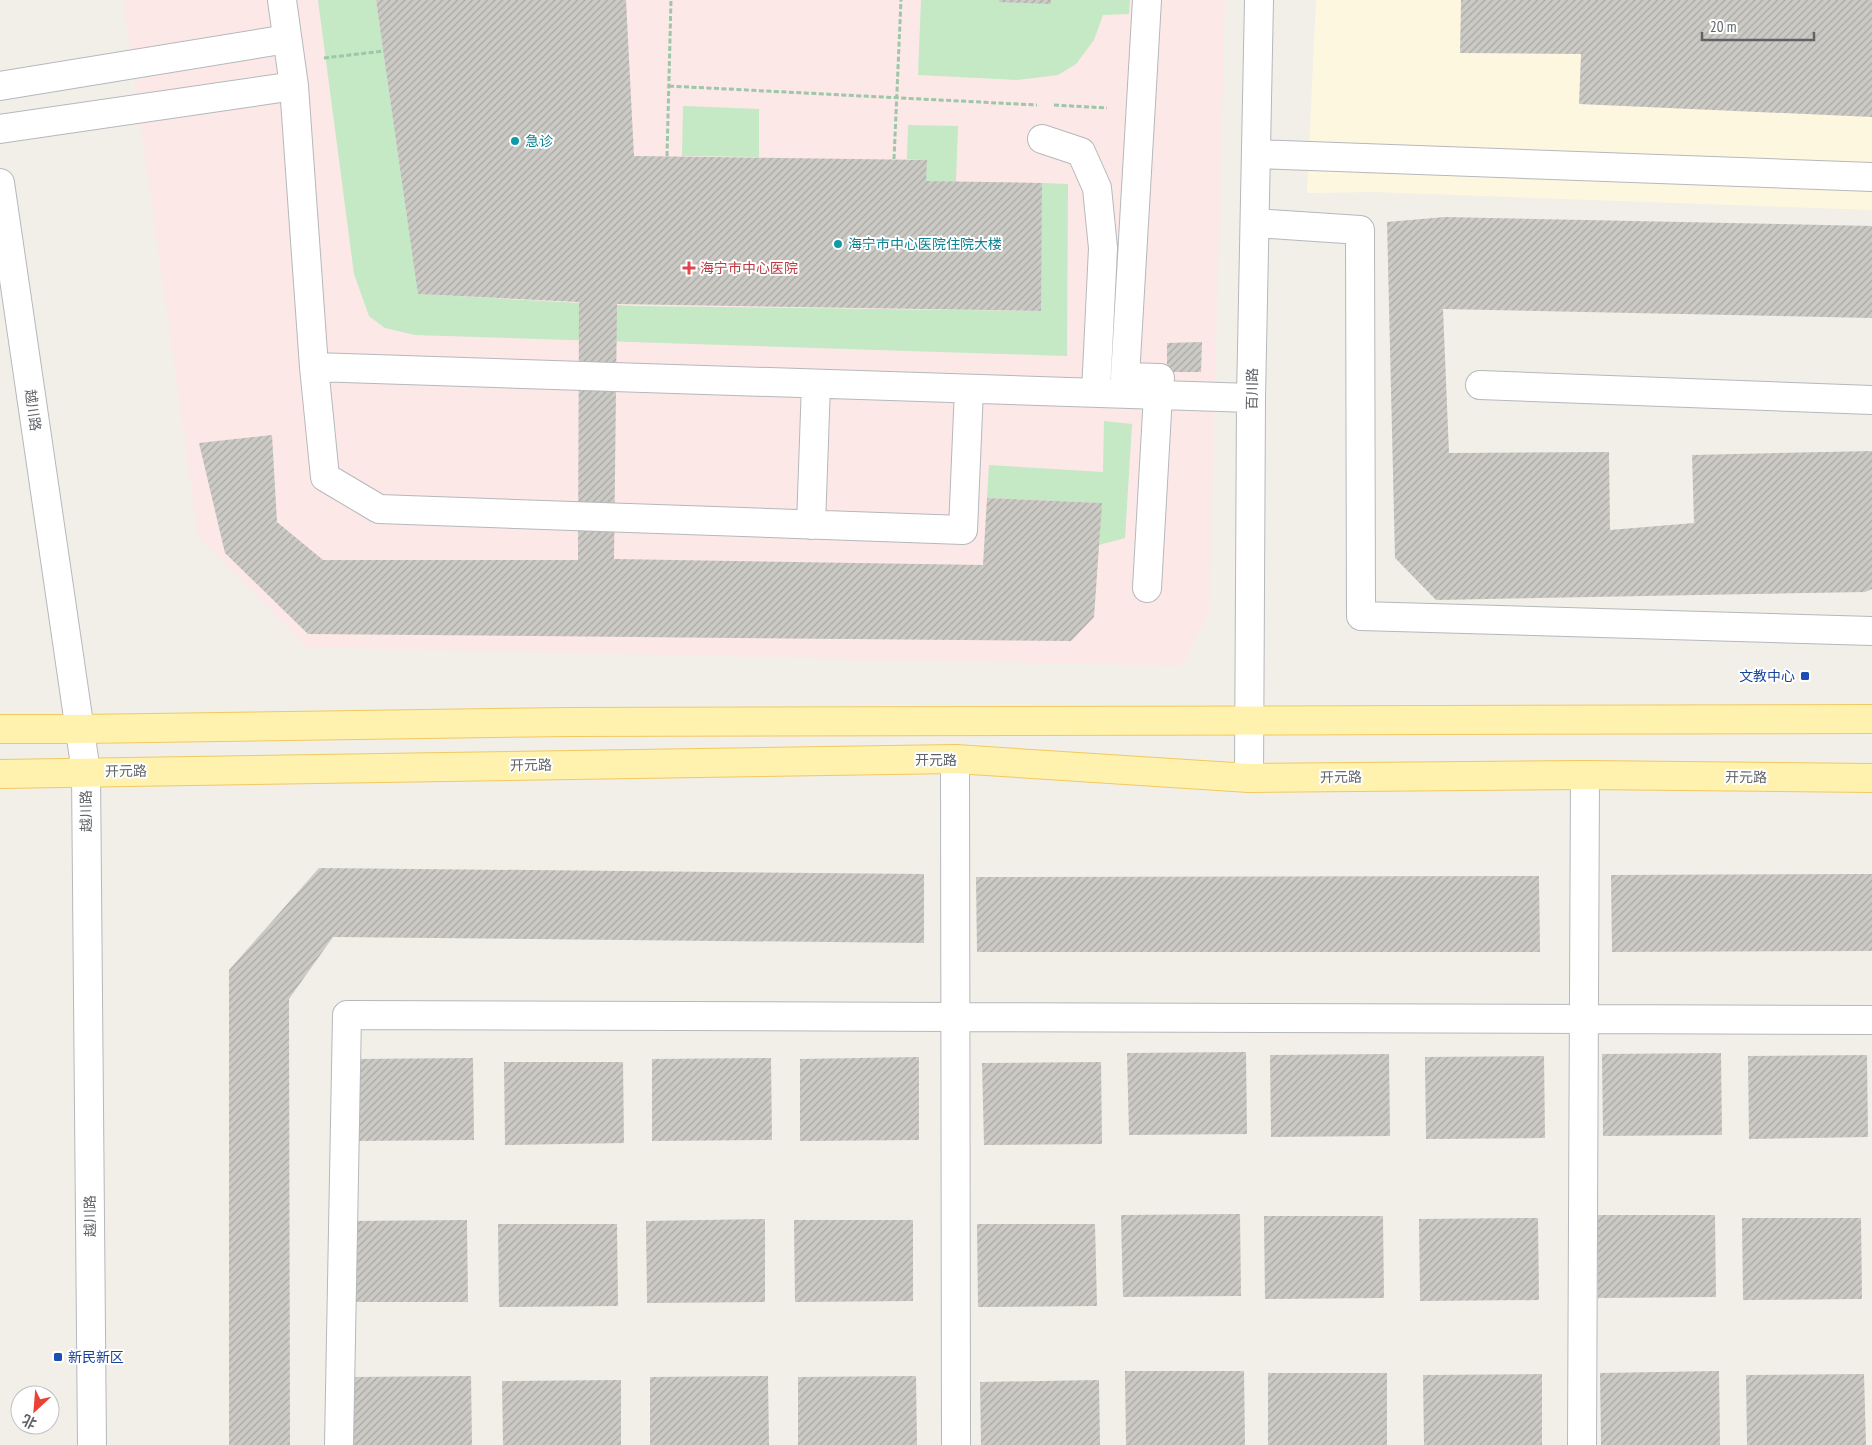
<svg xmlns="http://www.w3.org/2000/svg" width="1872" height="1445" viewBox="0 0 1872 1445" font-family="'PT Sans Narrow','Noto Sans SC',sans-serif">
<defs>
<pattern id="building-hatch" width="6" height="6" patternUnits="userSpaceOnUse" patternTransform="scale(1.25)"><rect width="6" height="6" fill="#cccac5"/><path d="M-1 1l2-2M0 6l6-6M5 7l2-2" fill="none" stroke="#a9a8a4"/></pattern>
</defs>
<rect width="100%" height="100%" fill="#f1efe8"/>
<path fill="#fef7e0" d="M1316 0H1872V210L1374 192 1307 193Z"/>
<path fill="#fce8e6" d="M123 0H1225L1209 612 1182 666 306 647 198 535Z"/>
<path fill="#c5e8c5" d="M318 0H376L419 294 634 306 1040 311 1042 183 1068 184 1067 356 415 335 385 328 369 316 354 274Z
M921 0H1130L1129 14 1103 15 1094 40 1076 64 1058 75 1017 80 918 75Z
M683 106 759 109V157L682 156Z
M908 125 958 126 956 182 926 181V160L907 159Z
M1104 421 1132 424 1125 538 1099 545 1101 503 987 498 989 465 1103 472Z"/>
<path fill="url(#building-hatch)" d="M376 0H626L634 156 927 160 926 181 1042 183 1041 311 617 304 614 559 983 565 987 498 1102 503 1094 617 1071 641 308 634 225 553 199 443 272 435 277 522 323 560H578L579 302 418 294Z
M999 0H1051V4L999 2Z
M1461 0H1872V117L1579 104 1581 54 1460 53Z
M1445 217 1872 226V318L1443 309 1449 453 1609 452 1610 530 1694 523 1692 455 1872 451V589L1865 592 1436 600 1395 558 1387 222Z
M1202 342 1201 372H1167V343Z
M319 868 924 874V943L333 937 289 999 290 1445H229V970Z
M1872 874V951L1612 952 1611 875Z
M1539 876 1540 952H977L976 877Z
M1246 1052 1247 1134 1129 1135 1127 1053Z
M1721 1053 1722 1135 1603 1136 1602 1054Z
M1389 1054 1390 1136 1271 1137 1270 1055Z
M1867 1055 1868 1137 1749 1139 1748 1056Z
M1544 1056 1545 1138 1426 1139 1425 1057Z
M919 1057V1140L800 1141V1059Z
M473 1058 474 1140 355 1141V1059Z
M771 1058 772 1140 652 1141V1059Z
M504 1062H623L624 1143 505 1145Z
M1101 1062 1102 1144 984 1145 982 1063Z
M1240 1214 1241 1296 1123 1297 1121 1215Z
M1597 1215H1715L1716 1297 1598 1298Z
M1264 1216H1383L1384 1298 1265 1299Z
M1538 1218 1539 1300 1420 1301 1419 1219Z
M1742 1218H1861L1862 1299 1743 1300Z
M765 1219V1302L647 1303 646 1221Z
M467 1220 468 1302H349V1221Z
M794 1220H913V1301L795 1302Z
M498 1224H617L618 1306 499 1307Z
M977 1224H1095L1097 1306 978 1307Z
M1125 1371H1244L1245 1445H1126Z
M1719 1371 1720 1445H1601L1600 1373Z
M1268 1373H1387V1445H1268Z
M1542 1374V1445H1424L1423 1375Z
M1864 1374 1866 1445H1747L1746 1375Z
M471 1376 472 1445H353L352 1377Z
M768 1376 769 1445H650V1377Z
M916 1376 917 1445H798V1377Z
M621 1380V1445H503L502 1381Z
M1099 1380 1100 1445H981L980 1382Z"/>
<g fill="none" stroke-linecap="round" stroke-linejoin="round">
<defs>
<path id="minor" d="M282 0 294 86
M1147 0 1125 377 1160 378
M0 86 287 39
M0 129 294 86 314 367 1251 398
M1042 139 1081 152 1097 188 1103 248 1096 393
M1256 154 1872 177
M0 183 86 772 92 1445
M1255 223 1360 230 1361 616 1872 631
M314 367 325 477 379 509 963 530 969 389
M1480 385 1872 400
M811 525 816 384
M1147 588 1158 395
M955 759 956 1445
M1249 778 1251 398 1259 0
M339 1445 347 1015 1872 1020
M1582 1445 1585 775"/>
<path id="major" d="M0 729H80L569 722 1872 719
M0 774 955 759 1249 778 1585 775 1872 778"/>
</defs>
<use href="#minor" stroke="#b5b8bc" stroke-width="30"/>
<use href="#major" stroke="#f2c960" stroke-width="30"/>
<path stroke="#9cc7a9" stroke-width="3" stroke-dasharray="5 2.5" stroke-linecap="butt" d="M324 58 384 51
M669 86 1037 105
M1054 105 1107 108
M667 156 671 0
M894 159 901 0"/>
<use href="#minor" stroke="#fff" stroke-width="28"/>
<use href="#major" stroke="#fff2af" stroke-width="28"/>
</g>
<g fill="#0f9aa8" stroke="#fff" stroke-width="2">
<circle cx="515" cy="141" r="5"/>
<circle cx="838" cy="244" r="5"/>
</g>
<path fill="#e0444e" stroke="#fff" stroke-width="2" d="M686.5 260.5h5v5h5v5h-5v5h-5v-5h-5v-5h5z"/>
<g fill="#1a4fb4" stroke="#fff" stroke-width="2">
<rect x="1800" y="671" width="10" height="10" rx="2.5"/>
<rect x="53" y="1352" width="10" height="10" rx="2.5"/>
</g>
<g text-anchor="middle" stroke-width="4" stroke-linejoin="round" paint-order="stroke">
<g font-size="14" fill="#0d838f" stroke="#fff" text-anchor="start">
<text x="525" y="146">急诊</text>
<text x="848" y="249">海宁市中心医院住院大楼</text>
</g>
<g font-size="14" fill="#be3a42" stroke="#fff" text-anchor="start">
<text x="700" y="273">海宁市中心医院</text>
</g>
<g font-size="14" fill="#5f6368" stroke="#fff">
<text transform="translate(1252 389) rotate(-89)" y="5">百川路</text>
<text transform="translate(33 410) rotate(82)" y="5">越川路</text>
<text x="936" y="765">开元路</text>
<text transform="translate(531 765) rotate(-1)" y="5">开元路</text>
<text transform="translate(126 771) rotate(-1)" y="5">开元路</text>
<text transform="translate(1341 777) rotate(-1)" y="5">开元路</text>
<text transform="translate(1746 777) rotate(1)" y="5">开元路</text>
<text transform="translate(86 811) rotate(-91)" y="5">越川路</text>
<text transform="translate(90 1216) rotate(-91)" y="5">越川路</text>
</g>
<g font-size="14" fill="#164399" stroke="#fff" text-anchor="end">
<text x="1795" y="681">文教中心</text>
<text x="68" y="1362" text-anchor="start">新民新区</text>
</g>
</g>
<g transform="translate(35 1410) rotate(206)"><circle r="24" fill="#ffffff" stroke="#bfc1c3"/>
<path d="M0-4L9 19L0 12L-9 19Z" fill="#ea4335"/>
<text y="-8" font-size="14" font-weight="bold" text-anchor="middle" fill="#5f6368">北</text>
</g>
<path d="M1702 32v8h112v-8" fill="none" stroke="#5f6368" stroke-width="2.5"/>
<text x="1710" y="32" font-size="15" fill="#5f6368" stroke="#ffffff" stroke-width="4" paint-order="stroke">20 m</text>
</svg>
